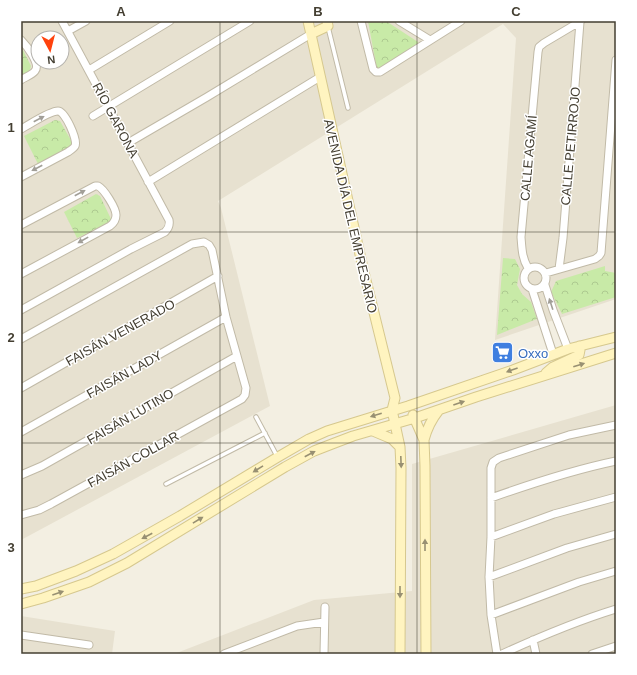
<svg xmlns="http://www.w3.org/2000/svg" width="637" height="675" viewBox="0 0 637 675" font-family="Helvetica,sans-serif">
<defs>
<pattern id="park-crowns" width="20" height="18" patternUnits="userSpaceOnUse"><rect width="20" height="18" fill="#c8eaa7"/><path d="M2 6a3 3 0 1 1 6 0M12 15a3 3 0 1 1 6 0" fill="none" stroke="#adca90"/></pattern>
</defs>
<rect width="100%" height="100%" fill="#f3efe2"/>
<path fill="#e7e1d0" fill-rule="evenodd" d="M21 21H616V299L495 340 516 38 503 24 218 201 221 208 270 406 21 540ZM38 38H62V62H38Z
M616 405V654H174L314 600 412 591V464Z
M21 616 115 631 112 654H21Z"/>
<path fill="url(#park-crowns)" d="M368 21H386L418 42 417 48 377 70Z
M21 46 31 66 29 73 21 76Z
M55 120 60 121 72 142 71 146 38 164 24 136Z
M96 194 100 196 111 219 110 222 77 238 64 212Z
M503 258 515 259 520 269 517 285 522 294 531 302 537 319 497 335Z
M605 266V271L616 273V297L562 314 551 292 556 281Z"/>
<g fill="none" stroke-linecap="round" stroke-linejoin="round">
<defs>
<path id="lane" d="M328 27 348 108
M256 417 277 456
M166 484 265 433"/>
<path id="street" d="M361 21 373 69 376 72H380L461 21
M399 21 430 40
M68 31 86 21
M21 40C26 45 41 64 35 71 32 75 25 77 21 80
M89 70 170 21
M93 116 250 21
M21 129C29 125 49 111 58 111 65 111 78 140 75 146 74 148 71 150 68 152L21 177
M128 143 207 97 311 34
M148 182 320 77
M21 225 95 186H98C104 189 116 208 116 215 116 220 114 223 110 226L21 274
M524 278a11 11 0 1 1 22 0a11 11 0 1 1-22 0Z
M528 268C522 258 522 249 521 237L538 52 539 47 544 43 581 21
M559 269 563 238 580 22
M546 273 595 259 599 256 601 253 616 60
M545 285 553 310 568 349
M532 289 553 354
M21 310 131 249 165 232C169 228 170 225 169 220L62 21
M21 339 192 244 204 242 209 245 212 250 226 317 246 388 245 395 242 399 51 504 39 510 21 515
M21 388 218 276
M21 432 226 317
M21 475 42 466 237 356
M491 498C533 483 573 470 616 461
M491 537 554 514 616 497
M489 577 567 548 616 534
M491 615 579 582 616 571
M21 635 89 645
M533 640 536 654
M224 654 297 626 324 622
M324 654 325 607
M497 654 491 615 489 577 491 537V468L493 462 499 458 569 435 616 425
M502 654C539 637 577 621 616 609
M592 654 616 646"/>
<path id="secondary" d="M308 21 363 268 395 398 392 410 400 447 401 468 400 654
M311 34 328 26 327 21
M546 373 553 367 579 355 580 350 579 346
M413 415 424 440 425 466 426 654
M373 431 392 439 400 447
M424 440C427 428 431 420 439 410
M21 589 36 586 76 571 113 554 180 516 278 457 309 439 327 431 408 406 513 370 568 349 616 337
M21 604 43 598 89 582 127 563 285 467 314 451 332 444 353 436 415 418 476 397 616 353"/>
</defs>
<use href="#lane" stroke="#c1baa7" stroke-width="5.5"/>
<use href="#street" stroke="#c1baa7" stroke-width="9"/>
<use href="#secondary" stroke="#d6c88e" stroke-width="11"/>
<use href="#lane" stroke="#fff" stroke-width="3.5"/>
<use href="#street" stroke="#fff" stroke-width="7"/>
<use href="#secondary" stroke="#fff4c0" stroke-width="9"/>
</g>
<defs><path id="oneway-solid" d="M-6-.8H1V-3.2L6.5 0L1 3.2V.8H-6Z"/></defs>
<g fill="#a29f98">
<use href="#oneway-solid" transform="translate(39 119) rotate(-28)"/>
<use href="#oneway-solid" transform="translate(37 168) rotate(152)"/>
<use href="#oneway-solid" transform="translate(80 193) rotate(-28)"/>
<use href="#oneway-solid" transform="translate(83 240) rotate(151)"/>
<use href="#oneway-solid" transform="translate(551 304) rotate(-108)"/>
</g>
<g fill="#989072">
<use href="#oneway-solid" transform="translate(579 365) rotate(-18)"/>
<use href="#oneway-solid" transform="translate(512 370) rotate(160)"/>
<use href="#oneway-solid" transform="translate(459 403) rotate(-19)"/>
<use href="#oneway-solid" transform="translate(376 415) rotate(163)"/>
<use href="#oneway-solid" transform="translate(310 454) rotate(-28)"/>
<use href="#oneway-solid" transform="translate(401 462) rotate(88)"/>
<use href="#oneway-solid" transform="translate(258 469) rotate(148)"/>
<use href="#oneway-solid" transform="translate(198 520) rotate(-31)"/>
<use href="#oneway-solid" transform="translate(147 536) rotate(152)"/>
<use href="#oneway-solid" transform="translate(425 545) rotate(-90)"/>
<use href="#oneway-solid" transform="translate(400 592) rotate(90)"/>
<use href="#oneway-solid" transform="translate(58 593) rotate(-19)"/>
</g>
<path fill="none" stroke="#443f32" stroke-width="1" stroke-opacity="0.55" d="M220 21V654M417 21V654M21 232H616M21 443H616"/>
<defs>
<symbol id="supermarket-square" viewBox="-11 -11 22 22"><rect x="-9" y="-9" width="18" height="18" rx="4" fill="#3f7fe0" stroke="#fff"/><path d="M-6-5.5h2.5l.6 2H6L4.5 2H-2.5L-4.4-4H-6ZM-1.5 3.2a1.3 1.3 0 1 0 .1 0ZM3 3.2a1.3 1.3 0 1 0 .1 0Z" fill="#fff"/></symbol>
</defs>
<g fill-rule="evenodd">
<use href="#supermarket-square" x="490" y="340" width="25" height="25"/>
</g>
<g text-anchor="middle" stroke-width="3" stroke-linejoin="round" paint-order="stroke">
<g font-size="13" fill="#443f32" stroke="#fff">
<text transform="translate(116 120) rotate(62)" y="5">RÍO GARONA</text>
<text transform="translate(570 146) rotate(-85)" y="5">CALLE PETIRROJO</text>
<text transform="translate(528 158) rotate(-85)" y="5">CALLE AGAMÍ</text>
<text transform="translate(351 216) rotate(77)" y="5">AVENIDA DÍA DEL EMPRESARIO</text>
<text transform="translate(120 332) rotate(-29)" y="5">FAISÁN VENERADO</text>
<text transform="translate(124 374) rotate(-29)" y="5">FAISÁN LADY</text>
<text transform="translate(130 416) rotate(-30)" y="5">FAISÁN LUTINO</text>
<text transform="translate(133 459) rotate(-29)" y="5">FAISÁN COLLAR</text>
</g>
<g font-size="13" fill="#366cbe" stroke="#fff" text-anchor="start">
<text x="518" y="358">Oxxo</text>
</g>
</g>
<rect width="637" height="675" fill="none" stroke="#ffffff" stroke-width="44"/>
<g transform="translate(50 50) rotate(173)"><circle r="19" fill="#ffffff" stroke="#b4b2ad"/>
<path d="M0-3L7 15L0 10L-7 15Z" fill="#ff420d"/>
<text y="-6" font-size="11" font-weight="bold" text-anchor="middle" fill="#443f32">N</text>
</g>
<rect x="22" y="22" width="593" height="631" fill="none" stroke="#443f32" stroke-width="1.5"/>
<g font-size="13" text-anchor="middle" font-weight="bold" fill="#443f32">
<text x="121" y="16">A</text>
<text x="318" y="16">B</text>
<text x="516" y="16">C</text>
<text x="11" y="132">1</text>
<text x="11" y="342">2</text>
<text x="11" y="552">3</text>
</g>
</svg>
